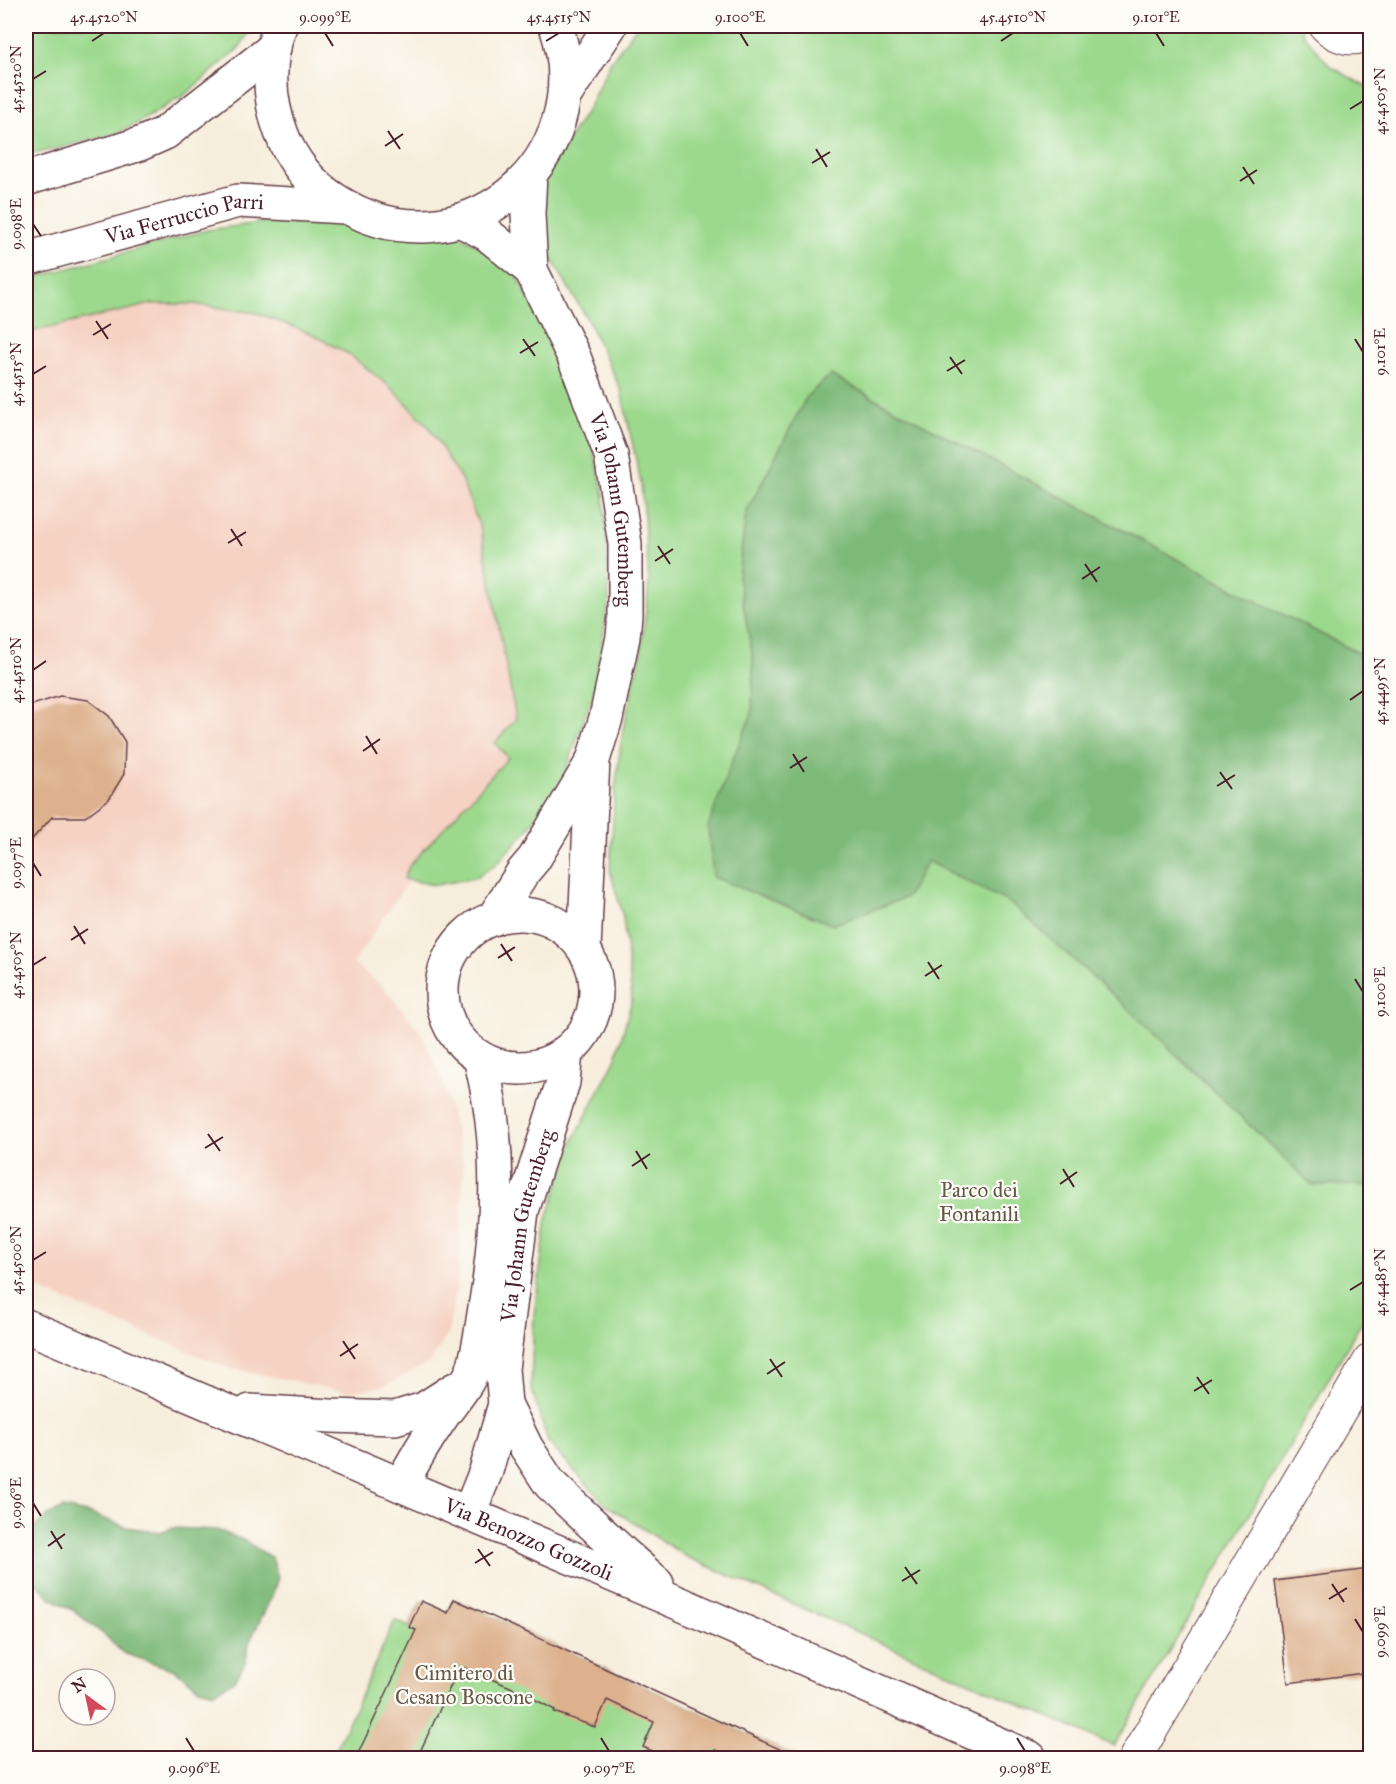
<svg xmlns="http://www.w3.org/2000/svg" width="1396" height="1784" viewBox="0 0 1396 1784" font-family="'IM FELL Great Primer',serif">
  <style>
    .built { fill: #f5d2c2 }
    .green { fill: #9cd98d; stroke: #737c5c; stroke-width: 1.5 }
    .forest { fill: #7db978; stroke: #646c52; stroke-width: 1.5 }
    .building { fill: #ddb18d }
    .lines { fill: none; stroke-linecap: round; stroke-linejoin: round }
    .street-casing { stroke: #643e46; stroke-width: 34 }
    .secondary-casing { stroke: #643e46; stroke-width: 36 }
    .street { stroke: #fff; stroke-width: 32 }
    .secondary { stroke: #fff; stroke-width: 33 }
    .ticks { fill: none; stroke: #4a1f2b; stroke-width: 2 }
    .labels { text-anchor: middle; stroke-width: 4.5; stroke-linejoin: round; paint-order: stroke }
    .street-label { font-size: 21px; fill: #4a1f2b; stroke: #fdfcf7 }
    .park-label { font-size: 21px; fill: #635748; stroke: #fdfcf7 }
    .neatline { fill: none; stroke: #4a1f2b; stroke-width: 2 }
    .ticks-label { font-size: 15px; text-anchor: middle; fill: #4a1f2b }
  </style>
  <rect width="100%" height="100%" fill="#fdfcf7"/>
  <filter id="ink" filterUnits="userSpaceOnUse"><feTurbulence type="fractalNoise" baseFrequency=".0167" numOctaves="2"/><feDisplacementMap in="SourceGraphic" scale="12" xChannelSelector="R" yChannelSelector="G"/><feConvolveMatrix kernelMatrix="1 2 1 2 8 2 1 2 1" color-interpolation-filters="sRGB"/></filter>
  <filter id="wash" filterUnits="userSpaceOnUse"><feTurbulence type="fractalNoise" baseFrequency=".008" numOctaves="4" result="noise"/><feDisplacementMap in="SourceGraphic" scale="24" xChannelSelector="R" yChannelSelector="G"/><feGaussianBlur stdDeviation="1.35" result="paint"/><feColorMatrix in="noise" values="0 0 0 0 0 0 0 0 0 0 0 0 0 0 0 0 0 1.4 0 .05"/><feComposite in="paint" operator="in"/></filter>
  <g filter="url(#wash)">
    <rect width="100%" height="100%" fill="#f7eddc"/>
    <path class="built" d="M 166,298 L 240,304 L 309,324 L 375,366 L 423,413 L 457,462 L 484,524 L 521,712 L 512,759 L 419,865 L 353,963 L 382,986 L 422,1034 L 444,1084 L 464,1167 L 458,1277 L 448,1334 L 430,1362 L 387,1385 L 348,1392 L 228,1368 L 26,1284 L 26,326 Z"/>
    <path class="green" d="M 26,26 L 253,26 L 239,48 L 186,94 L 148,117 L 119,133 L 26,156 Z
      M 637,26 L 1301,26 L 1303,34 L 1330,66 L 1370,89 L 1370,1308 L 1114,1746 L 687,1557 L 606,1505 L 548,1442 L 531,1387 L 534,1315 L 547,1219 L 571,1145 L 616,1058 L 632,1000 L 623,917 L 610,870 L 615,789 L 623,729 L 641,653 L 649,582 L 641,483 L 621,390 L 586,317 L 548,253 L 535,210 L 546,175 L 589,107 L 611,61 Z
      M 274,221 L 336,223 L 399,230 L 452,230 L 513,268 L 583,404 L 604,495 L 609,601 L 593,695 L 564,776 L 529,828 L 496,864 L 475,878 L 435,885 L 404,879 L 409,866 L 508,758 L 495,743 L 516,719 L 481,530 L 461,479 L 429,427 L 394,390 L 350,355 L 312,334 L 257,313 L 193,304 L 152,304 L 26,333 L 26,280 L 207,230 Z
      M 454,1599 L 799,1758 L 332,1758 L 395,1620 L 409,1627 L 421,1601 L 447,1613 Z"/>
    <path class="forest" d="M 831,375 L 1237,591 L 1370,659 L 1370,1185 L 1312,1185 L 1134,1014 L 1010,903 L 927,861 L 907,897 L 833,925 L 713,877 L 708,827 L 732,761 L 752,713 L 753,658 L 738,576 L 746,513 L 807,396 Z
      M 63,1508 L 91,1514 L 126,1527 L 160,1532 L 172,1528 L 217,1530 L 243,1540 L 272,1558 L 278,1577 L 272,1596 L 249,1643 L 246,1661 L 235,1680 L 214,1692 L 199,1688 L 175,1670 L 123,1653 L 107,1637 L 73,1610 L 51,1598 L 39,1586 L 26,1576 L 26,1535 L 47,1516 Z"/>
    <g id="blocks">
      <path class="building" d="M 60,696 L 88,700 L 109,716 L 125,742 L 124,774 L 109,799 L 85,817 L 52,817 L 26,846 L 26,707 Z
        M 1369,1569 L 1371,1583 L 1371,1672 L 1288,1683 L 1275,1581 Z
        M 454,1599 L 799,1758 L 733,1758 L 715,1750 L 710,1758 L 669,1758 L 643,1747 L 654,1722 L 607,1700 L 595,1727 L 554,1712 L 555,1710 L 515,1689 L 460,1666 L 417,1758 L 356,1758 L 416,1630 L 409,1627 L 421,1601 L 448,1613 Z"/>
    </g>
  </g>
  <g filter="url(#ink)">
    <use href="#blocks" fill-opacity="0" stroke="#643e46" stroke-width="1.5"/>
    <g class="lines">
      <defs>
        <path id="street" d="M 1325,26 C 1337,38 1356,44 1370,31
          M 1135,1758 L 1370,1360"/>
        <g id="secondary">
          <path d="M 280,26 C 267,60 268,98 281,132 C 291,160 311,185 337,201 C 459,279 602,162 556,26"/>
          <path d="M 565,95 L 610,26"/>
          <path id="s1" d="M 530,175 L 528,214 L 531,270 L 574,357 L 611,455 L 625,544 L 625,615 L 623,637 L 606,718 L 593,760 L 584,949"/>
          <path d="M 26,179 L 140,144 L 165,133 L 274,48"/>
          <path d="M 460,220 L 487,234 L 531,270"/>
          <path id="s2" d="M 26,259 L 238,201 L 345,207"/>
          <circle cx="519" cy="991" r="77"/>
          <path d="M 493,919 L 523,872 L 534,859 L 591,764"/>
          <path id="s3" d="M 26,1326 L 681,1604 L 1030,1758"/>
          <path d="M 505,1404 L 526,1447 L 550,1484 L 623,1553 L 657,1583"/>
          <path d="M 250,1411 L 331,1416 L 395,1418 L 424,1409 L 455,1389"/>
          <path d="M 401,1485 C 413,1462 426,1440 441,1418 C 451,1403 467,1386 473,1369 C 480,1347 482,1324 486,1302 C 499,1221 501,1137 480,1058"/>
          <path id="s4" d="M 469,1513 L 486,1471 L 505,1404 L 502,1369 L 522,1211 L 563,1082 L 566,1052"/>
        </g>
      </defs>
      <use href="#street" class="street-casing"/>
      <use href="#secondary" class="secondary-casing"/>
      <use href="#street" class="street"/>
      <use href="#secondary" class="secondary"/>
    </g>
  </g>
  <path class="ticks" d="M 325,33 L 333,46M 740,33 L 748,46M 1156,33 L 1164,46M 92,41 L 104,33M 546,41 L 559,33M 1001,41 L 1013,33M 33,79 L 46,71M 1350,109 L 1363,101M 388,131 L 400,149M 385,146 L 403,134M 816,149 L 827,167M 812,163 L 830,152M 1243,167 L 1254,184M 1240,181 L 1257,170M 33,224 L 41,236M 96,321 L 108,339M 93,335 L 111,324M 523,339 L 535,356M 1355,339 L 1363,352M 520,353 L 538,342M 950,357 L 962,374M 947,371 L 965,360M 33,374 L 46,366M 231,529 L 242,546M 228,543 L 246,532M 658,546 L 670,564M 655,561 L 673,549M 1085,564 L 1097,582M 1082,579 L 1100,567M 33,670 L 46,661M 1350,700 L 1363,691M 366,736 L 377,754M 363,751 L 380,739M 793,754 L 804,772M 790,768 L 807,757M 1220,772 L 1232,789M 1217,786 L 1235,775M 33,863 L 41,876M 74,926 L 85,944M 71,940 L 88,929M 501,944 L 512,961M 498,958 L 515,947M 928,962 L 939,979M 33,965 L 46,957M 925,976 L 942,965M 1355,979 L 1363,992M 208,1134 L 220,1151M 205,1148 L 223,1137M 636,1151 L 647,1169M 632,1166 L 650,1154M 1063,1169 L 1074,1187M 1060,1184 L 1077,1172M 33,1260 L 46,1252M 1350,1290 L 1363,1282M 343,1341 L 355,1359M 340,1356 L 358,1344M 770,1359 L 782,1377M 767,1374 L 785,1362M 1197,1377 L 1209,1394M 1194,1391 L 1212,1380M 33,1503 L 41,1516M 51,1531 L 62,1549M 48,1546 L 65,1534M 478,1549 L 490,1566M 475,1563 L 493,1552M 905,1567 L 917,1584M 902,1581 L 920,1570M 1332,1584 L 1344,1602M 1329,1599 L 1347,1588M 1355,1619 L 1363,1632M 186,1738 L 194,1751M 601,1738 L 609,1751M 1017,1738 L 1025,1751"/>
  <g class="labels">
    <g class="street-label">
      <text dy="7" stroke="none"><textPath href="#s2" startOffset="164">Via Ferruccio Parri</textPath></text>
      <text dy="7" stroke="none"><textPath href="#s1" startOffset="351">Via Johann Gutemberg</textPath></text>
      <text dy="7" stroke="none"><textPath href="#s4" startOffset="296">Via Johann Gutemberg</textPath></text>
      <text dy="7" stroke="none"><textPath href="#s3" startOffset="546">Via Benozzo Gozzoli</textPath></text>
    </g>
    <g class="park-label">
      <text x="979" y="1197">Parco dei<tspan x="979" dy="24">Fontanili</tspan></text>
      <text x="464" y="1680">Cimitero di<tspan x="464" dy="24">Cesano Boscone</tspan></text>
    </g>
  </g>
  <rect width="1396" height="1784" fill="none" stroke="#fdfcf7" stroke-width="66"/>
  <g transform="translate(87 1697) rotate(327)"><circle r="28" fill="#fdfcf7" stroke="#b5a4a5" stroke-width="1.5"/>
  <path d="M0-4.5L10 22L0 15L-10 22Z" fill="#d1495b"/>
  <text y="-9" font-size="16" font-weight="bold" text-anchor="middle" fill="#4a1f2b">N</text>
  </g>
  <rect x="33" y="33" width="1330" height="1718" class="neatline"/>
  <g class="ticks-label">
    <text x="104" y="22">45.4520°N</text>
    <text x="325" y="22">9.099°E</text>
    <text x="559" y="22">45.4515°N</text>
    <text x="740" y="22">9.100°E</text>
    <text x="1013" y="22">45.4510°N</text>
    <text x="1156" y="22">9.101°E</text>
    <text transform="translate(16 79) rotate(-90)" y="5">45.4520°N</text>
    <text transform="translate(1380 101) rotate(-90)" y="5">45.4505°N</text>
    <text transform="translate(16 224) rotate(-90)" y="5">9.098°E</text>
    <text transform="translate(1380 352) rotate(-90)" y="5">9.101°E</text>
    <text transform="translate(16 374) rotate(-90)" y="5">45.4515°N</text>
    <text transform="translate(16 670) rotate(-90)" y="5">45.4510°N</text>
    <text transform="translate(1380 691) rotate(-90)" y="5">45.4495°N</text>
    <text transform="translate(16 863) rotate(-90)" y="5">9.097°E</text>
    <text transform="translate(16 965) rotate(-90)" y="5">45.4505°N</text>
    <text transform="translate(1380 992) rotate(-90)" y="5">9.100°E</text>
    <text transform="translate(16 1260) rotate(-90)" y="5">45.4500°N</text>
    <text transform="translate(1380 1282) rotate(-90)" y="5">45.4485°N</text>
    <text transform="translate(16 1503) rotate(-90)" y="5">9.096°E</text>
    <text transform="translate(1380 1632) rotate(-90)" y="5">9.099°E</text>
    <text x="194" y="1773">9.096°E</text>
    <text x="609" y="1773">9.097°E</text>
    <text x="1025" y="1773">9.098°E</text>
  </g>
</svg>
